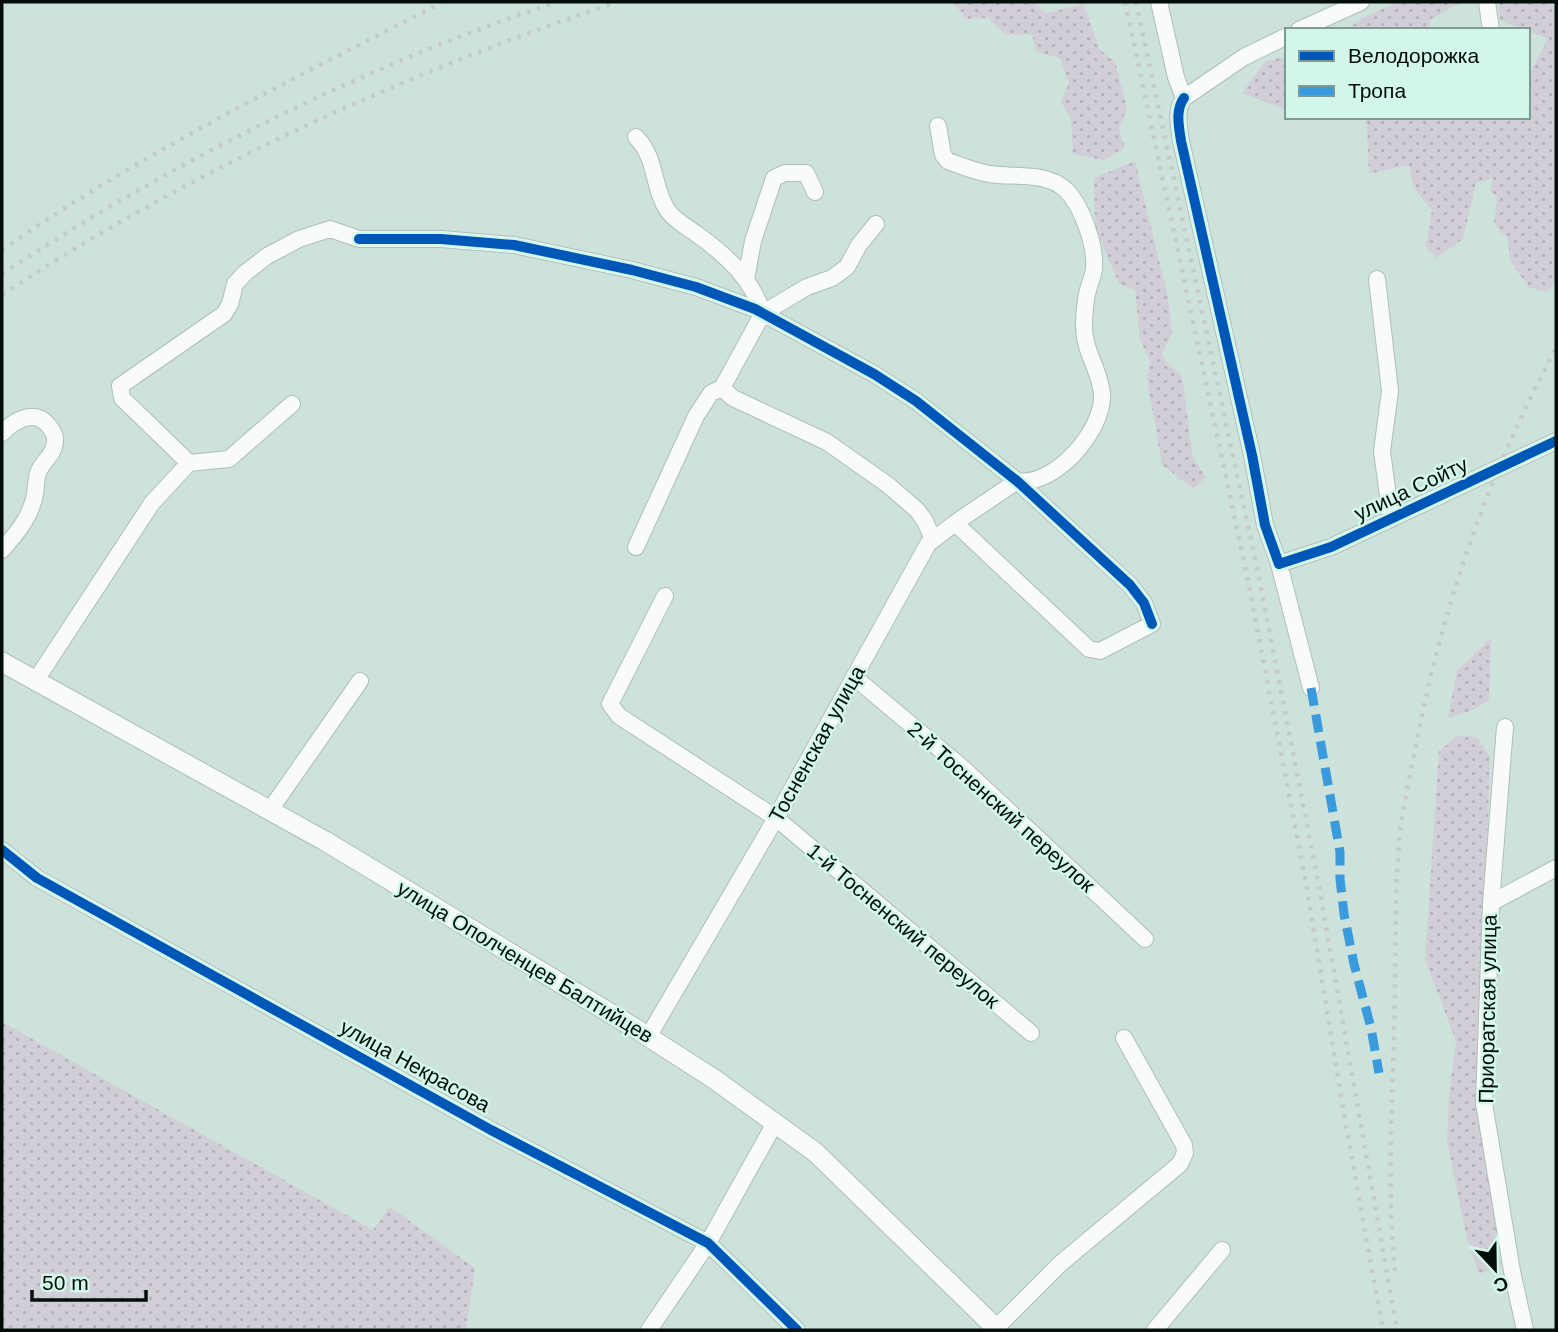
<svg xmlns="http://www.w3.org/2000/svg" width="1558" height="1332" viewBox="0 0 1558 1332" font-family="Arial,sans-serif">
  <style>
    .grass { fill: url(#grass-dots) }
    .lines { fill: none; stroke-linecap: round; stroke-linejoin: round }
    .minor-casing { stroke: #aebeb8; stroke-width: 18 }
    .major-casing { stroke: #aebeb8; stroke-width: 21 }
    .minor { stroke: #f8fbf9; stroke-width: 16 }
    .major { stroke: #f8fbf9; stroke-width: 19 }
    .rail { stroke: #c4cac8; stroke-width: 4.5; stroke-dasharray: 3.5 7; stroke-linecap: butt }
    .quiet { stroke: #399ade; stroke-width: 9; stroke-dasharray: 18 9; stroke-linecap: butt }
    .cycleway-casing { stroke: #d2f7ea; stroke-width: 15 }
    .cycleway { stroke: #0057b8; stroke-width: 10 }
    .labels { text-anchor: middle; stroke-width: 5; stroke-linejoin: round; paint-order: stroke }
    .street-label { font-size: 21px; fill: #030e0a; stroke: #d2f7ea }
  </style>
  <defs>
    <pattern id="grass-dots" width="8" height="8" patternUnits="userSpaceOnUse" patternTransform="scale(1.75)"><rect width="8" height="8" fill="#d2ced7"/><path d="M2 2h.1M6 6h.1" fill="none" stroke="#b3b0b7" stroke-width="1.8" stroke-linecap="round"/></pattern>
  </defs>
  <rect width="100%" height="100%" fill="#cde2da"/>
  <path class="grass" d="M 973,2 L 1033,2 L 1046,13 L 1084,4 L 1099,49 L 1115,62 L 1127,108 L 1119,129 L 1125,148 L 1103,160 L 1073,154 L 1071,119 L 1061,102 L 1069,83 L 1060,58 L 1036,52 L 1032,34 L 1006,35 L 988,18 L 966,19 L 954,3 Z
    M 1397,2 L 1462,2 L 1431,19 L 1429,30 L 1346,30 L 1363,18 Z
    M 1499,2 L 1556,2 L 1556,281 L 1547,292 L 1528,287 L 1510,260 L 1508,239 L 1494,224 L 1497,197 L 1490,191 L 1493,178 L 1476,183 L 1463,239 L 1436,258 L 1426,247 L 1432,210 L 1414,188 L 1409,165 L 1369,174 L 1367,125 L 1363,117 L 1528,117 L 1528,76 L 1548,39 L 1500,20 Z
    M 1287,56 L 1287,110 L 1242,93 L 1265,62 Z
    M 1135,161 L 1168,298 L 1172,333 L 1162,354 L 1165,361 L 1182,376 L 1193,458 L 1206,477 L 1194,489 L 1162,465 L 1147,379 L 1150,361 L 1140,340 L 1135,290 L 1119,284 L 1095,227 L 1094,178 Z
    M 1491,638 L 1489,700 L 1473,710 L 1448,718 L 1457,671 Z
    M 1457,736 L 1477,737 L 1490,757 L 1478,1103 L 1501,1266 L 1479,1274 L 1467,1239 L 1447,1141 L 1449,1096 L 1456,1041 L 1425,959 L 1439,751 Z
    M 2,1022 L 373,1230 L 390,1207 L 475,1268 L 466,1330 L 2,1330 Z"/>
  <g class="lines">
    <defs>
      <path id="minor" d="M 1159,2 L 1176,77 L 1184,98
        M 1487,2 L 1491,30
        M 1299,30 L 1361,2
        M 1287,36 L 1244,57 L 1184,98 C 1175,110 1179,127 1181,141 L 1252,455 L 1265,525 L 1279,564 L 1311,688
        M 636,137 C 658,160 652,188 668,211 C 675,221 689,228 698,235 C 727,256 751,278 763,313
        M 746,279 L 753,241 L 774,178 L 785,173 L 806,173 L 815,192
        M 1377,279 L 1390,391 L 1382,451 L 1391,519
        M 722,388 L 733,398 L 827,442 L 888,485 L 917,510 L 925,521 L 933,540
        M 2,433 C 14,421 34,408 48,425 C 51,428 55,435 55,439 C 56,454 42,461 38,473 C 36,480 36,487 35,494 C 31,517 17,533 2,550
        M 189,463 L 229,459 L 292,404
        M 636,547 L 696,416 L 711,393 L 722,388 L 763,313 L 807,287 L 832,278 L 847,267 L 859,245 L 876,224
        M 1279,564 L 1331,547 L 1556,441
        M 665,596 L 610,704 L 619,716 L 776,818 L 1031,1033
        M 854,677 L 965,770 L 1145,939
        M 36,680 L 152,503 L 189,463 L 122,398 L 120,386 L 224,314 L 230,304 L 235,284 L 245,273 L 267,256 L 299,239 L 330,229 L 359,239 L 441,239 L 514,245 L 632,270 L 696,287 L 755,309 L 874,374 L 916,401 L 1017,481 L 1130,585 L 1144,603 L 1152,624 L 1100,651 L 1089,649 L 955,523
        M 1505,727 L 1491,903 L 1484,1103 L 1512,1271 L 1525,1330
        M 270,810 L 360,681
        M 2,850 L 37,878 L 73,898 L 491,1130 L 708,1243 L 797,1330
        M 1491,903 L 1556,868
        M 648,1037 L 776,818 L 928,544 L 955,523 L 1017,481 C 1055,487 1104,430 1102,394 C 1100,370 1084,351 1084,327 C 1084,314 1085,302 1088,290 C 1090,283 1093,276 1094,269 C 1096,246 1082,206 1066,190 C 1046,171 1013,178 989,174 C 974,171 961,166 948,161 L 943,155 L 938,126
        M 996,1328 L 1061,1263 L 1180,1164 L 1185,1153 L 1184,1145 L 1124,1038
        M 649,1330 L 708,1243 L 775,1123
        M 1155,1330 L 1222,1250"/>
      <path id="major" d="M 2,662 L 325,841 L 633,1027 L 714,1079 L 815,1152 L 998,1330"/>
    </defs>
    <use href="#minor" class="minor-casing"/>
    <use href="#major" class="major-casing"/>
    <use href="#minor" class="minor"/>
    <use href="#major" class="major"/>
    <path class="rail" d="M 1125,2 L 1247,576 L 1306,883 L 1345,1120 L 1383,1330
      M 1136,2 L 1258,573 L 1318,881 L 1397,1330
      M 2,250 C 141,153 293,79 443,2
      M 2,274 C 172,162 363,66 557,2
      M 2,295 C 192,169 401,75 617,2
      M 1395,1271 C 1387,1192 1392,1113 1394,1034 C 1396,971 1394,907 1399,844 C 1401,813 1409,781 1415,750 C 1441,610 1488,474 1556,348"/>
    <path class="quiet" d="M 1311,688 L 1340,852 L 1340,879 L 1344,914 L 1354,964 L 1371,1028 L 1379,1073"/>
    <defs>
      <path id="cycleway" d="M 1184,98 C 1175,110 1179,127 1181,141 L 1252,455 L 1265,525 L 1279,564 L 1331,547 L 1556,441
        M 359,239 L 441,239 L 514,245 L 632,270 L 696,287 L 755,309 L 874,374 L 916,401 L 1017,481 L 1130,585 L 1144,603 L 1152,624
        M 2,850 L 37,878 L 73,898 L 491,1130 L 708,1243 L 797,1330"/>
    </defs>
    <use href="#cycleway" class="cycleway-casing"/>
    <use href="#cycleway" class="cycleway"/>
  </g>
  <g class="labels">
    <g class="street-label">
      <text transform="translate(1411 489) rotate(-25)" y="7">улица Сойту</text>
      <text transform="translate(817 744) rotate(-61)" y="7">Тосненская улица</text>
      <text transform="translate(1001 807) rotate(42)" y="7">2-й Тосненский переулок</text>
      <text transform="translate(903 926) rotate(40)" y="7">1-й Тосненский переулок</text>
      <text transform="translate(525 962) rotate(31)" y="7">улица Ополченцев Балтийцев</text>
      <text transform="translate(1488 1009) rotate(-89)" y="7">Приоратская улица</text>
      <text transform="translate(415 1066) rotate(29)" y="7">улица Некрасова</text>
    </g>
  </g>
  <rect width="1558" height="1332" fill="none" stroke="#030e0a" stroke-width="7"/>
  <rect x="1285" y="28" width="245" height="91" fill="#d2f7ea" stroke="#7f9a90" stroke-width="2"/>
  <rect x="1299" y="51" width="35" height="10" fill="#0057b8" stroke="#7f9a90" stroke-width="2"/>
  <text x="1348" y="63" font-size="21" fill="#030e0a">Велодорожка</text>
  <rect x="1299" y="86" width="35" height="10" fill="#399ade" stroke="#7f9a90" stroke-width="2"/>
  <text x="1348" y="98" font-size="21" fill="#030e0a">Тропа</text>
  <g transform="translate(1495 1269) rotate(158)" stroke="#d2f7ea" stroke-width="5" paint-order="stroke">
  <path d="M0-5L12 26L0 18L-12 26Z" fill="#030e0a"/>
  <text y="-10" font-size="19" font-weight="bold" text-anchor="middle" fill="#030e0a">С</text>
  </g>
  <path d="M32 1290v10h114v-10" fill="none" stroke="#030e0a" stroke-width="3.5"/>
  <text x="42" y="1290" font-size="21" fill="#030e0a" stroke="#d2f7ea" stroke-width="5" paint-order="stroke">50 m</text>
</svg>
